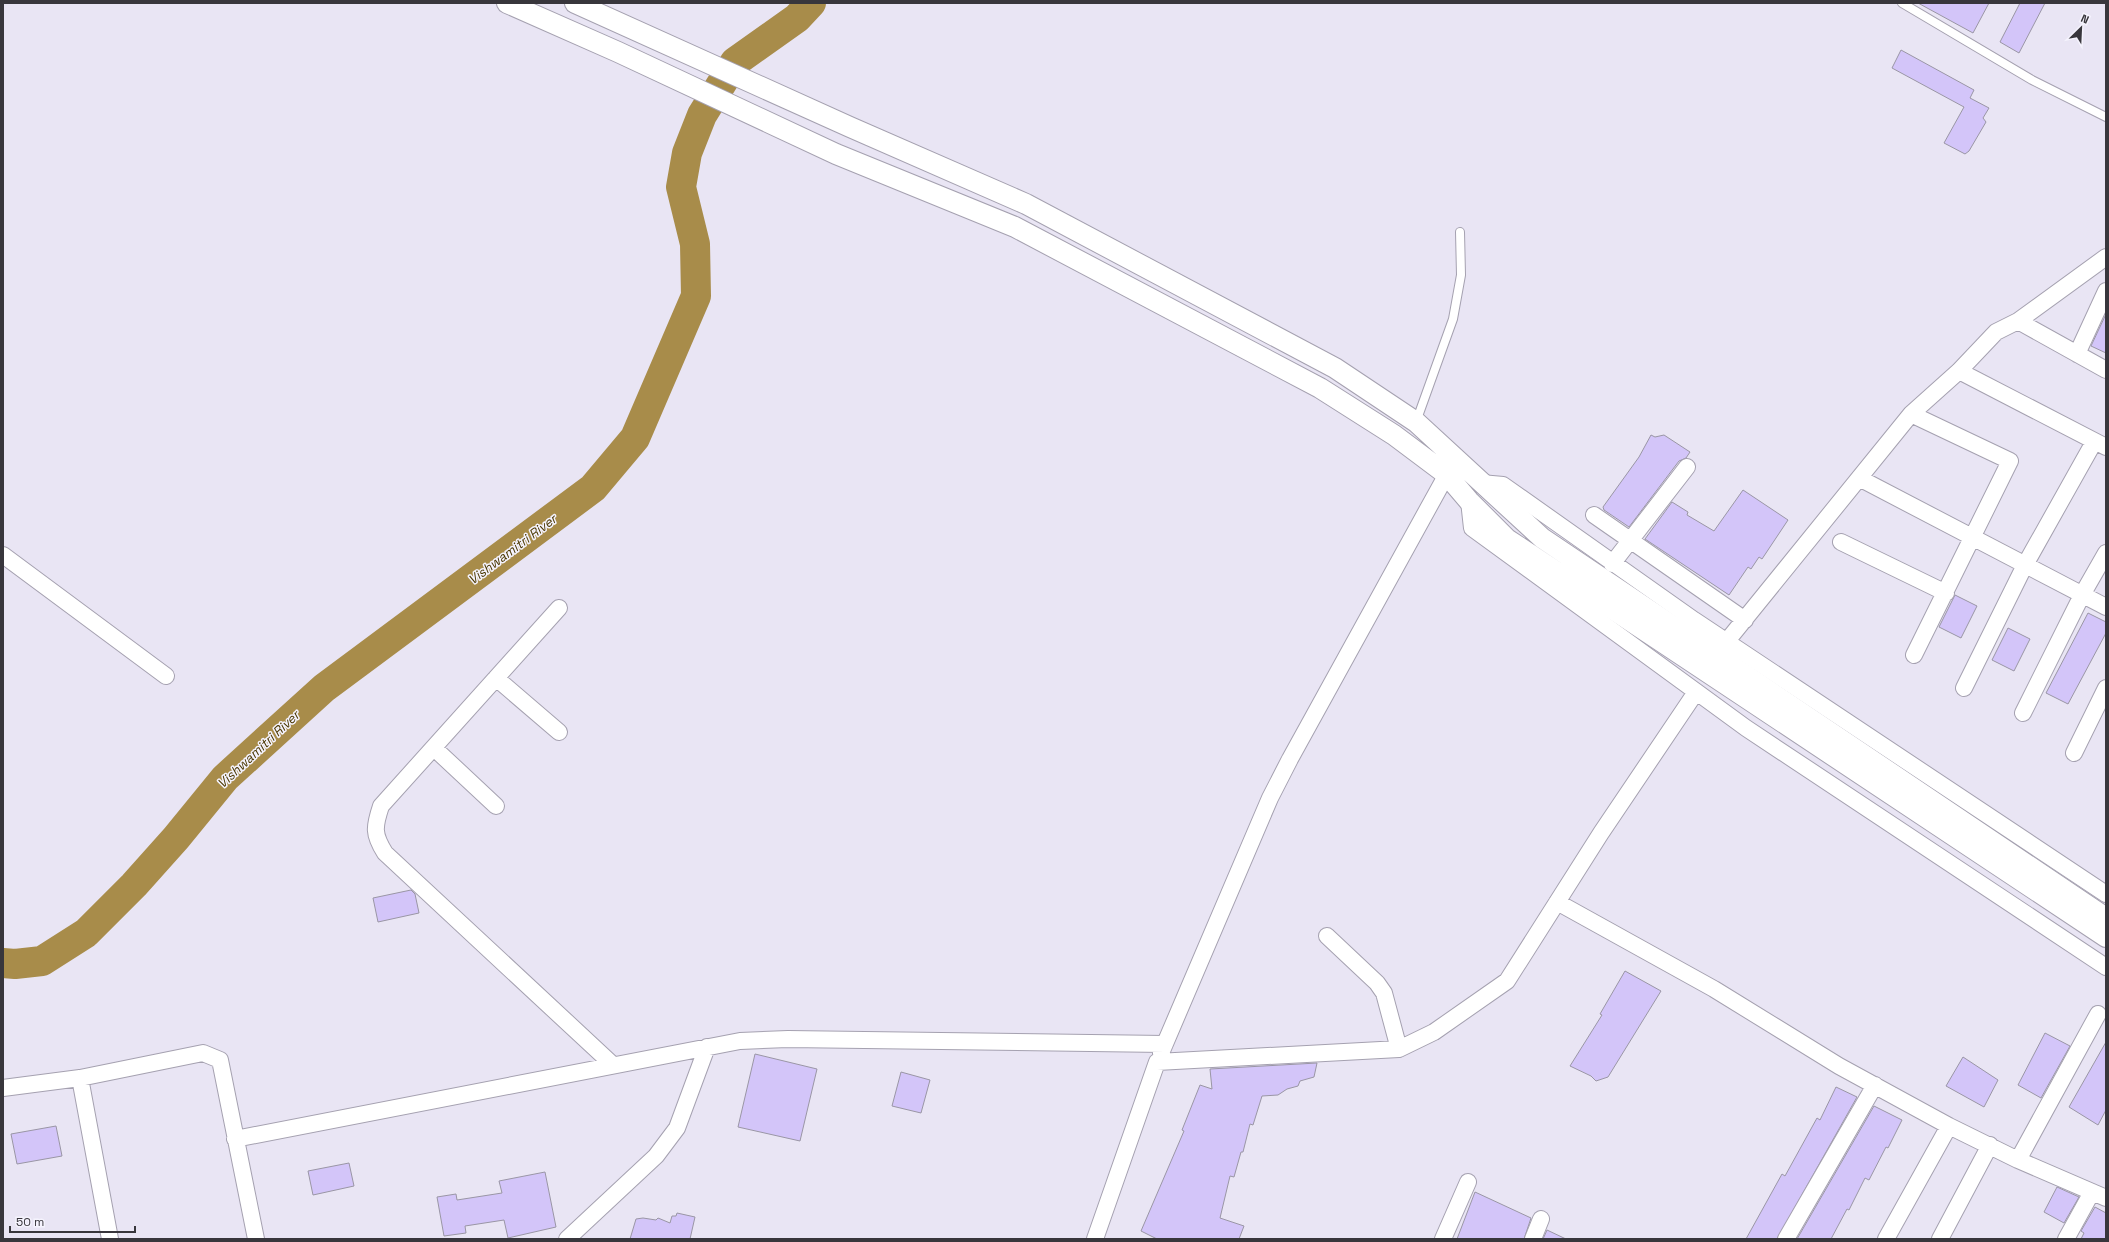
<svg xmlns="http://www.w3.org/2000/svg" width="2109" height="1242" viewBox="0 0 2109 1242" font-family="'Space Grotesk',sans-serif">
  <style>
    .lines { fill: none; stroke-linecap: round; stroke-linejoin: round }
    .river { stroke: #a88c4a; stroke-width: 30 }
    .building { fill: #d3c5f9; stroke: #9a96a5 }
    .service-casing { stroke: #a5a1b0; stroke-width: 10 }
    .minor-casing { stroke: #a5a1b0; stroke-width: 18 }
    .tertiary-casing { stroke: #a5a1b0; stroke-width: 22 }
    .service { stroke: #fff; stroke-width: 8 }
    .minor { stroke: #fff; stroke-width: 16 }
    .tertiary { stroke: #fff; stroke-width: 20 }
    .labels { text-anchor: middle; stroke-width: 3; stroke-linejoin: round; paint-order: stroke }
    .water-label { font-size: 13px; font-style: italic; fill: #4a3700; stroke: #f5f3fd }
  </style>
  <rect width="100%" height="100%" fill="#e9e5f4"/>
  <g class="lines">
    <path class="river" d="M 3,963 L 15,964 L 42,961 L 86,933 L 134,885 L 176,838 L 225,778 L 324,688 L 593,488 L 635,438 L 696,296 L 695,244 L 681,187 L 687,153 L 702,115 L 735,62 L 797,18 L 811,3"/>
  </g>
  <path class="building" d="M 1918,3 L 1989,3 L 1973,33 Z
    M 2020,3 L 2045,3 L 2019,53 L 2000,42 Z
    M 1901,50 L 1974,90 L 1970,98 L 1989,108 L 1983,118 L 1986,122 L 1969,151 L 1965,154 L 1944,143 L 1964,107 L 1892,68 Z
    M 2106,314 L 2106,353 L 2091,346 Z
    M 1651,435 L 1655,437 L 1664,435 L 1690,452 L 1686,458 L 1679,461 L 1629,527 L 1604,510 L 1603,507 L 1639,457 Z
    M 1743,490 L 1788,520 L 1762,559 L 1759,557 L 1751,569 L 1748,567 L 1729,595 L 1645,539 L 1672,502 L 1688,512 L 1687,515 L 1714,531 Z
    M 1955,595 L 1977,606 L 1961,638 L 1939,627 Z
    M 2088,613 L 2106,622 L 2106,633 L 2068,704 L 2046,693 Z
    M 2008,628 L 2030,639 L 2014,671 L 1992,660 Z
    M 411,890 L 415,894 L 419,913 L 378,922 L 373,898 Z
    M 1625,971 L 1661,991 L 1608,1077 L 1596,1081 L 1591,1076 L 1570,1066 L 1602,1015 L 1600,1014 Z
    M 2045,1033 L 2070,1046 L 2041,1098 L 2018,1085 Z
    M 2106,1042 L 2106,1110 L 2098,1125 L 2069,1107 Z
    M 755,1054 L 817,1069 L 800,1141 L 738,1127 Z
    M 1963,1057 L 1998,1080 L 1984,1107 L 1946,1086 Z
    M 1317,1063 L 1314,1077 L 1300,1081 L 1298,1086 L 1287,1089 L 1278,1095 L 1262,1096 L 1253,1125 L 1250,1124 L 1243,1152 L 1241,1152 L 1234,1177 L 1230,1176 L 1220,1218 L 1244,1226 L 1239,1239 L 1157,1239 L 1141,1231 L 1184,1131 L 1182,1130 L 1200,1085 L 1212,1089 L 1210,1069 Z
    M 901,1072 L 930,1080 L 921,1113 L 892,1106 Z
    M 1836,1087 L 1857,1097 L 1777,1239 L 1746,1239 L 1782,1174 L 1785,1176 L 1817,1118 L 1820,1120 Z
    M 1874,1106 L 1902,1120 L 1888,1148 L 1886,1147 L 1869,1180 L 1865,1178 L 1849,1210 L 1847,1209 L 1831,1239 L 1797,1239 Z
    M 56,1126 L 62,1156 L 17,1164 L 11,1134 Z
    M 349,1163 L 354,1186 L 313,1195 L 308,1171 Z
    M 545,1172 L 556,1227 L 508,1238 L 504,1220 L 465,1226 L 466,1233 L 444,1236 L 437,1197 L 456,1194 L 457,1200 L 502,1193 L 499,1181 Z
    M 2057,1187 L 2079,1197 L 2064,1223 L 2044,1212 Z
    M 1475,1192 L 1531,1218 L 1524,1239 L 1457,1239 Z
    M 2095,1207 L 2106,1213 L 2106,1239 L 2081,1239 L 2084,1233 L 2081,1231 Z
    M 677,1213 L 695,1217 L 690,1239 L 630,1239 L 636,1219 L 643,1218 L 656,1220 L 658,1218 L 670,1223 L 672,1216 L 676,1216 Z
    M 1547,1230 L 1566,1239 L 1543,1239 Z"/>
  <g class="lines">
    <defs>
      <path id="service" d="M 1902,3 L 2032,80 L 2106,117
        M 1416,422 L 1453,319 L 1461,275 L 1460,232"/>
      <path id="minor" d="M 2018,321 L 2106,370
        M 2077,354 L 2106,291
        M 1959,371 L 2106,447
        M 1911,414 L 2010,461 L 1914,655
        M 1859,478 L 2106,607
        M 1481,483 L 1503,485 L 1694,620 L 2106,894
        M 1469,501 L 1472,528 L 1746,728 L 2106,967
        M 1594,515 L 1745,620
        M 1841,542 L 1946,593
        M 3,555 L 166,676
        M 1612,564 L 1687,467
        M 559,608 L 381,806 C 374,827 373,834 385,853 L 613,1065
        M 1727,641 L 1911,414 L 1959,371 L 1996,332 L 2018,321 L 2106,257
        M 496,678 L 559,732
        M 1964,688 L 2025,565 L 2094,442
        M 2023,713 L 2082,595 L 2106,553
        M 434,748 L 496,806
        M 2074,753 L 2106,688
        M 1557,902 L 1714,989 L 1839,1066 L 1949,1126 L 2018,1160 L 2106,1198
        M 1327,936 L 1377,983 L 1384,993 L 1399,1049
        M 1161,1053 L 1270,798 L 1290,759 L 1452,465
        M 80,1078 L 110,1239
        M 3,1088 L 80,1078 L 203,1053 L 220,1060 L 256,1239
        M 235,1139 L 740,1041 L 788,1039 L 1165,1044
        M 2018,1160 L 2098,1014
        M 567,1239 L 656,1156 L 677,1128 L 707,1047
        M 1095,1239 L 1157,1062 L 1399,1049 L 1434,1032 L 1507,981 L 1601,833 L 1696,692
        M 1443,1239 L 1468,1182
        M 1533,1239 L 1541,1219
        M 1786,1239 L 1875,1085
        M 1886,1239 L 1949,1126
        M 1940,1239 L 1990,1145
        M 2066,1239 L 2092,1192"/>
      <path id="tertiary" d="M 507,3 L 618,52 L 836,154 L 1015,227 L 1320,388 L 1394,435 L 1446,474 L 1469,501 L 1507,539 L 2106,937
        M 575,3 L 850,127 L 1026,204 L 1335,368 L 1416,422 L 1542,538 L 2106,918"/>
    </defs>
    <use href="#service" class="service-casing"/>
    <use href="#minor" class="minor-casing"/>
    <use href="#tertiary" class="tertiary-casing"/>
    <use href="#service" class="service"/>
    <use href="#minor" class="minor"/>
    <use href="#tertiary" class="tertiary"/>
  </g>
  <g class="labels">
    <g class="water-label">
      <text transform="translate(512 549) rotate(-37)" y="5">Vishwamitri River</text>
      <text transform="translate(258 749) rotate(-43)" y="5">Vishwamitri River</text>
    </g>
  </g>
  <rect width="2109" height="1242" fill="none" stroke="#38363c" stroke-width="8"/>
  <g transform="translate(2081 28) rotate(24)" stroke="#f5f3fd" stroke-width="3" paint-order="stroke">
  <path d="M0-3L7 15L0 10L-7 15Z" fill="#38363c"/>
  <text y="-6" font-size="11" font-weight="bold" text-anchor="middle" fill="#38363c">N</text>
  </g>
  <path d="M10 1226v6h125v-6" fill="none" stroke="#38363c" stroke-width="2"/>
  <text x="16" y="1226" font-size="12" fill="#38363c" stroke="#f5f3fd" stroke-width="3" paint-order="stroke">50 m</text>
</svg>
